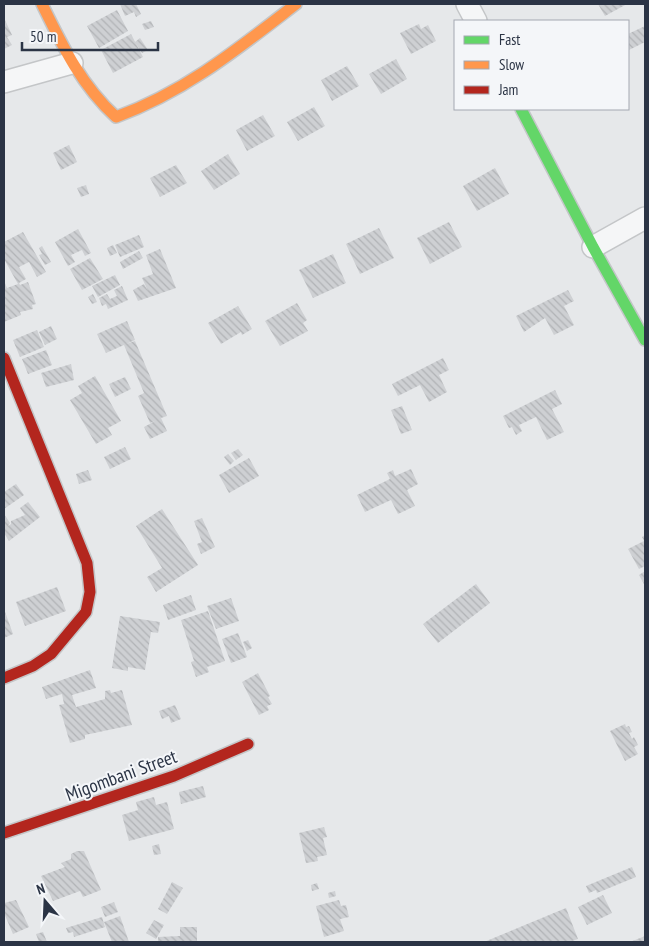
<svg xmlns="http://www.w3.org/2000/svg" width="649" height="946" viewBox="0 0 649 946" font-family="'PT Sans Narrow',sans-serif">
  <style>
    .building { fill: url(#building-back-hatch) }
    .lines { fill: none; stroke-linecap: round; stroke-linejoin: round }
    .street-casing { stroke: #c4c6c8; stroke-width: 24 }
    .fast-casing { stroke: #c4c6c8; stroke-width: 14 }
    .slow-casing { stroke: #c4c6c8; stroke-width: 14 }
    .jam-casing { stroke: #c4c6c8; stroke-width: 14 }
    .street { stroke: #f5f6f7; stroke-width: 21 }
    .fast { stroke: #63d668; stroke-width: 11 }
    .slow { stroke: #ff974d; stroke-width: 11 }
    .jam { stroke: #b3261e; stroke-width: 11 }
    .labels { text-anchor: middle; stroke-width: 4; stroke-linejoin: round; paint-order: stroke }
    .street-label { font-size: 19px; fill: #2b3445; stroke: #f4f6f9 }
  </style>
  <defs>
    <pattern id="building-back-hatch" width="6" height="6" patternUnits="userSpaceOnUse" patternTransform="scale(1.25)"><rect width="6" height="6" fill="#ced0d3"/><path d="M-1 5l2 2M0 0l6 6M5-1l2 2" fill="none" stroke="#b1b3b6"/></pattern>
  </defs>
  <rect width="100%" height="100%" fill="#e6e8ea"/>
  <path class="building" d="M 120,4 L 136,4 L 141,14 L 136,17 L 134,12 L 125,16 Z
    M 598,4 L 627,4 L 605,16 Z
    M 117,10 L 128,31 L 99,48 L 87,26 Z
    M 4,18 L 12,35 L 7,37 L 12,45 L 4,49 Z
    M 151,21 L 154,27 L 145,30 L 142,24 Z
    M 419,24 L 421,29 L 428,25 L 436,41 L 411,54 L 400,33 Z
    M 645,26 L 645,42 L 629,50 L 628,34 Z
    M 131,34 L 143,57 L 113,73 L 101,50 Z
    M 140,38 L 148,50 L 142,53 L 135,42 Z
    M 396,59 L 407,79 L 381,94 L 369,74 Z
    M 347,66 L 359,86 L 332,101 L 321,80 Z
    M 314,107 L 325,126 L 298,141 L 287,122 Z
    M 263,115 L 275,136 L 247,151 L 236,130 Z
    M 69,145 L 77,162 L 61,170 L 53,153 Z
    M 228,154 L 240,174 L 214,190 L 201,171 Z
    M 176,165 L 187,183 L 160,197 L 150,178 Z
    M 495,168 L 509,194 L 477,211 L 463,186 Z
    M 86,185 L 89,194 L 81,197 L 77,188 Z
    M 449,222 L 462,247 L 430,264 L 417,238 Z
    M 379,228 L 394,258 L 360,274 L 346,244 Z
    M 78,229 L 91,253 L 85,256 L 82,250 L 71,255 L 75,262 L 68,266 L 55,242 Z
    M 23,232 L 46,272 L 37,277 L 29,262 L 19,267 L 26,279 L 19,283 L 20,285 L 28,282 L 36,304 L 32,305 L 33,309 L 20,312 L 21,315 L 4,322 L 4,281 L 7,288 L 18,284 L 4,259 L 4,242 Z
    M 139,235 L 144,247 L 120,257 L 115,245 Z
    M 113,245 L 117,253 L 110,256 L 107,248 Z
    M 42,246 L 51,262 L 45,265 L 39,255 L 42,254 L 39,248 Z
    M 160,249 L 176,288 L 138,301 L 133,290 L 144,284 L 148,291 L 142,278 L 153,274 L 146,255 Z
    M 139,251 L 143,258 L 123,269 L 120,262 Z
    M 333,254 L 346,283 L 313,298 L 299,270 Z
    M 90,258 L 103,279 L 82,290 L 70,269 Z
    M 115,275 L 120,285 L 98,297 L 92,286 Z
    M 122,286 L 128,300 L 108,309 L 106,304 L 102,306 L 99,298 L 107,294 L 110,299 L 117,296 L 114,290 Z
    M 568,290 L 574,301 L 564,306 L 574,325 L 554,335 L 545,318 L 524,332 L 516,316 Z
    M 93,294 L 97,302 L 92,304 L 88,297 Z
    M 297,303 L 307,320 L 303,323 L 308,331 L 280,346 L 265,321 Z
    M 238,306 L 252,329 L 242,335 L 241,332 L 221,344 L 208,323 Z
    M 127,321 L 135,340 L 126,344 L 135,341 L 167,416 L 161,418 L 167,431 L 150,439 L 144,427 L 155,421 L 150,423 L 138,396 L 144,393 L 124,345 L 106,353 L 97,334 Z
    M 51,326 L 57,339 L 45,345 L 39,332 Z
    M 37,330 L 44,347 L 20,357 L 13,340 Z
    M 46,350 L 52,365 L 28,374 L 22,359 Z
    M 443,358 L 449,370 L 439,375 L 447,392 L 429,402 L 420,385 L 398,396 L 392,384 Z
    M 71,364 L 74,380 L 46,387 L 41,373 Z
    M 95,376 L 121,421 L 108,428 L 112,435 L 96,444 L 70,400 L 82,393 L 78,386 Z
    M 125,377 L 131,389 L 115,397 L 109,384 Z
    M 555,390 L 562,404 L 552,409 L 564,432 L 547,440 L 536,417 L 519,425 L 522,431 L 516,435 L 512,427 L 509,428 L 503,416 Z
    M 402,406 L 412,430 L 401,434 L 391,410 Z
    M 125,447 L 131,459 L 110,469 L 104,457 Z
    M 238,449 L 243,455 L 236,460 L 231,453 Z
    M 228,454 L 234,461 L 230,465 L 224,457 Z
    M 249,458 L 259,476 L 229,493 L 219,475 Z
    M 411,469 L 418,484 L 407,490 L 415,506 L 398,514 L 391,500 L 365,512 L 357,495 L 390,479 L 387,473 L 393,470 L 395,476 Z
    M 88,470 L 92,480 L 79,484 L 76,474 Z
    M 16,484 L 24,495 L 4,509 L 4,492 Z
    M 28,502 L 40,517 L 9,541 L 4,533 L 4,514 L 10,523 L 8,526 L 11,524 L 11,521 L 25,515 L 20,508 Z
    M 162,509 L 198,565 L 156,592 L 147,577 L 162,568 L 136,526 Z
    M 202,518 L 215,547 L 201,554 L 197,544 L 202,542 L 194,521 Z
    M 645,535 L 645,566 L 639,569 L 628,549 L 644,541 L 642,537 Z
    M 645,571 L 645,586 L 639,575 Z
    M 476,584 L 490,603 L 438,643 L 423,624 Z
    M 57,587 L 66,611 L 25,626 L 16,602 Z
    M 191,595 L 196,610 L 168,620 L 163,605 Z
    M 231,598 L 239,621 L 216,629 L 207,606 Z
    M 4,609 L 13,634 L 4,638 Z
    M 208,611 L 225,661 L 207,667 L 209,672 L 196,677 L 191,662 L 194,661 L 181,620 Z
    M 120,616 L 160,622 L 158,633 L 151,632 L 145,670 L 128,667 L 128,671 L 112,668 Z
    M 238,633 L 247,657 L 231,663 L 222,639 Z
    M 248,640 L 252,648 L 247,651 L 243,642 Z
    M 90,670 L 96,688 L 72,695 L 76,707 L 105,699 L 105,691 L 110,690 L 111,693 L 122,690 L 132,725 L 85,735 L 85,739 L 70,743 L 59,705 L 64,704 L 62,694 L 46,699 L 42,687 Z
    M 258,673 L 270,696 L 268,697 L 272,704 L 267,706 L 269,710 L 259,715 L 242,682 Z
    M 175,705 L 181,719 L 171,723 L 169,716 L 162,719 L 159,711 Z
    M 625,724 L 626,727 L 629,726 L 632,732 L 629,733 L 632,739 L 634,737 L 638,745 L 634,747 L 638,754 L 625,761 L 610,731 Z
    M 203,786 L 206,797 L 181,804 L 179,792 Z
    M 154,797 L 156,805 L 167,802 L 174,829 L 129,841 L 122,815 L 138,810 L 136,802 Z
    M 324,827 L 327,837 L 323,838 L 327,855 L 317,857 L 318,861 L 306,863 L 299,833 Z
    M 159,844 L 161,854 L 154,855 L 152,846 Z
    M 77,851 L 84,851 L 101,890 L 83,897 L 80,891 L 53,901 L 41,876 L 65,867 L 61,863 L 71,859 L 71,854 Z
    M 632,867 L 636,877 L 597,893 L 596,890 L 589,893 L 586,886 Z
    M 172,882 L 183,888 L 167,914 L 158,909 Z
    M 317,883 L 319,889 L 312,891 L 311,885 Z
    M 335,891 L 336,896 L 329,898 L 328,893 Z
    M 603,895 L 612,913 L 587,925 L 578,907 Z
    M 16,900 L 29,927 L 13,934 L 4,913 L 4,903 Z
    M 339,900 L 341,906 L 346,905 L 349,917 L 340,919 L 344,931 L 324,937 L 316,906 Z
    M 114,902 L 118,912 L 105,917 L 101,907 Z
    M 566,908 L 578,939 L 569,942 L 484,942 Z
    M 120,916 L 129,942 L 112,942 L 104,922 Z
    M 102,917 L 105,927 L 74,937 L 73,932 L 68,933 L 66,928 Z
    M 154,920 L 164,925 L 156,939 L 146,933 Z
    M 180,927 L 197,927 L 197,942 L 158,942 L 158,937 L 180,936 Z
    M 43,932 L 47,942 L 39,942 L 36,934 Z
    M 645,936 L 645,942 L 630,942 Z"/>
  <g class="lines">
    <defs>
      <path id="street" d="M 467,4 L 476,21
        M 4,82 L 72,63
        M 593,247 L 645,218"/>
      <path id="fast" d="M 521,109 L 593,247 L 645,340"/>
      <path id="slow" d="M 42,4 C 62,45 81,85 116,117 C 185,92 239,48 296,4"/>
      <path id="jam" d="M 4,358 L 87,563 L 90,592 L 86,612 L 51,654 L 33,666 L 4,678
        M 4,833 L 174,776 L 248,744"/>
    </defs>
    <use href="#street" class="street-casing"/>
    <use href="#fast" class="fast-casing"/>
    <use href="#slow" class="slow-casing"/>
    <use href="#jam" class="jam-casing"/>
    <use href="#street" class="street"/>
    <use href="#fast" class="fast"/>
    <use href="#slow" class="slow"/>
    <use href="#jam" class="jam"/>
  </g>
  <g class="labels">
    <g class="street-label">
      <text transform="translate(121 775) rotate(-20)" y="7">Migombani Street</text>
    </g>
  </g>
  <rect width="649" height="946" fill="none" stroke="#2b3445" stroke-width="10"/>
  <rect x="454" y="20" width="175" height="90" fill="#f4f6f9" stroke="#a4a8b1"/>
  <rect x="464" y="36" width="25" height="8" fill="#63d668" stroke="#a4a8b1"/>
  <text x="499" y="45" font-size="15" fill="#2b3445">Fast</text>
  <rect x="464" y="61" width="25" height="8" fill="#ff974d" stroke="#a4a8b1"/>
  <text x="499" y="70" font-size="15" fill="#2b3445">Slow</text>
  <rect x="464" y="86" width="25" height="8" fill="#b3261e" stroke="#a4a8b1"/>
  <text x="499" y="95" font-size="15" fill="#2b3445">Jam</text>
  <g transform="translate(45 901) rotate(341)" stroke="#f4f6f9" stroke-width="4" paint-order="stroke">
  <path d="M0-4L9 19L0 12L-9 19Z" fill="#2b3445"/>
  <text y="-8" font-size="14" font-weight="bold" text-anchor="middle" fill="#2b3445">N</text>
  </g>
  <path d="M22 42v8h136v-8" fill="none" stroke="#2b3445" stroke-width="2.5"/>
  <text x="30" y="42" font-size="15" fill="#2b3445" stroke="#f4f6f9" stroke-width="4" paint-order="stroke">50 m</text>
</svg>
